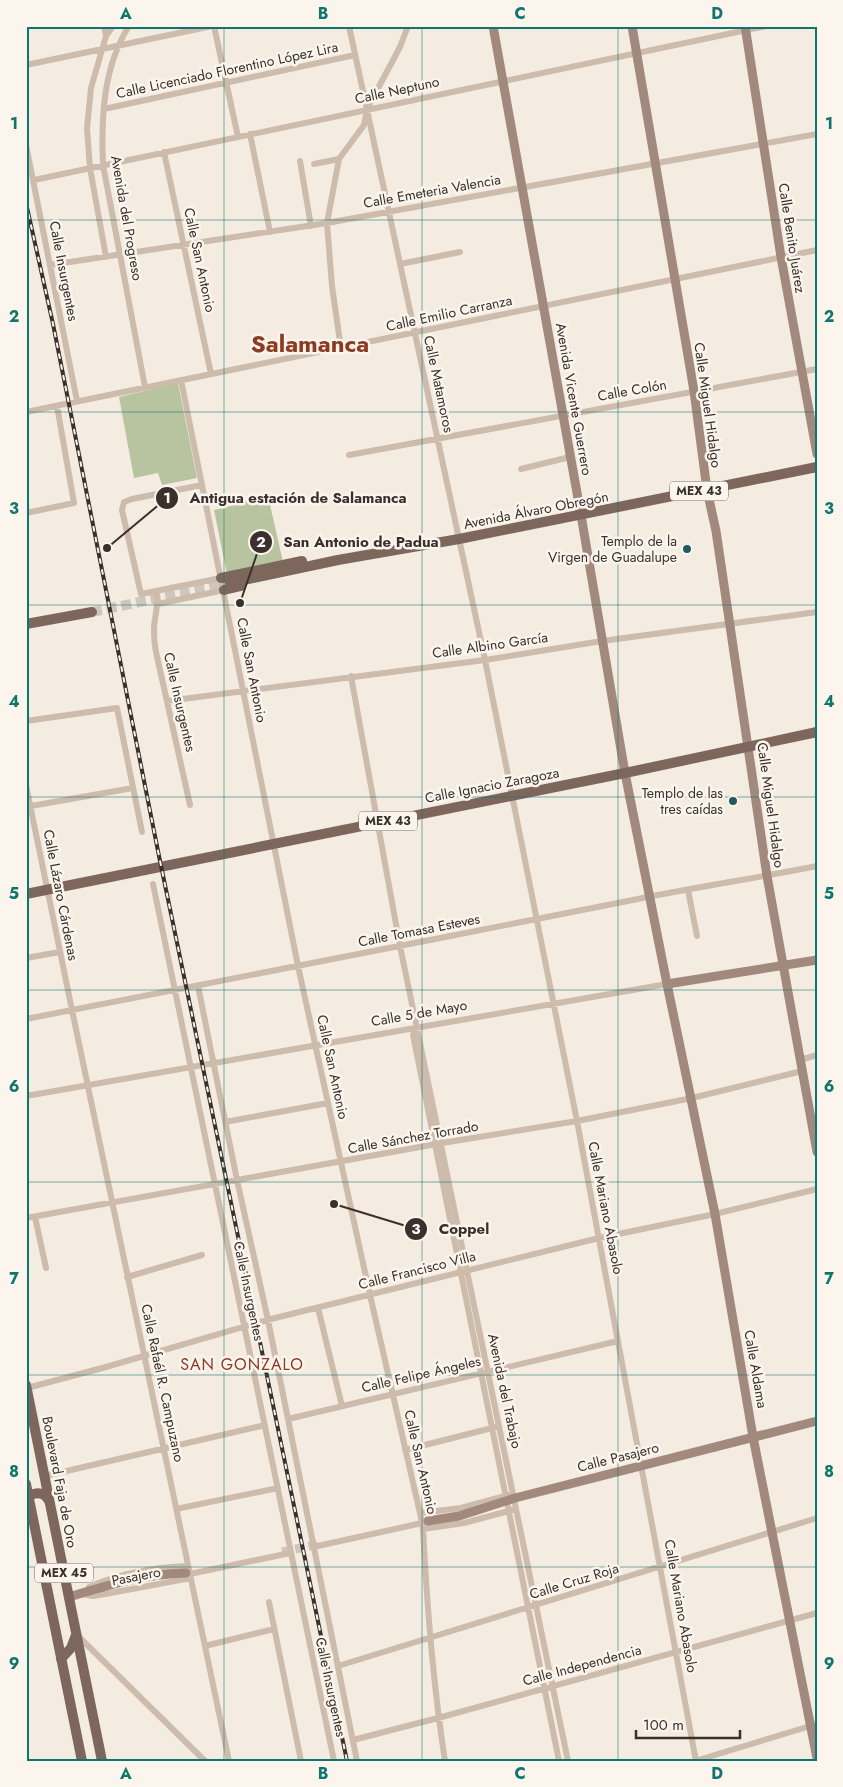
<svg xmlns="http://www.w3.org/2000/svg" width="843" height="1787" viewBox="0 0 843 1787" font-family="Jost,sans-serif">
  <style>
    .green { fill: #b8c4a0 }
    .lines { fill: none; stroke-linecap: round; stroke-linejoin: round }
    .secondary-tunnel { stroke: #cfc6bd; stroke-width: 9; stroke-dasharray: 9 4.5; stroke-linecap: butt }
    .primary-tunnel { stroke: #cfc6bd; stroke-width: 10; stroke-dasharray: 10 5; stroke-linecap: butt }
    .street { stroke: #cdbbac; stroke-width: 6 }
    .secondary { stroke: #a18a7d; stroke-width: 9 }
    .primary { stroke: #7d675c; stroke-width: 10 }
    .rail-casing { stroke: #3b302b; stroke-width: 4 }
    .rail { stroke: #fbf5ee; stroke-width: 2; stroke-dasharray: 5.5; stroke-linecap: butt }
    .grid { fill: none; stroke: #0f766e; stroke-width: 1; stroke-opacity: 0.55 }
    .poi-dot { fill: #1f5a5e; stroke: #fbf5ee; stroke-width: 2 }
    .labels { text-anchor: middle; stroke-width: 5; stroke-linejoin: round; paint-order: stroke }
    .shield { fill: #fbf5ee; stroke: #756b66; stroke-width: 1 }
    .shield-label { font-size: 12px; font-weight: bold; fill: #3b302b }
    .street-label { font-size: 14px; fill: #3b302b; stroke: #fbf5ee }
    .poi-label { font-size: 14px; fill: #3b302b; stroke: #fbf5ee; text-anchor: end }
    .quarter-label { font-size: 16px; letter-spacing: 1px; fill: #8c3b22; stroke: #fbf5ee }
    .town-label { font-size: 24px; font-weight: bold; fill: #8c3b22; stroke: #fbf5ee }
    .leader { fill: none; stroke: #3b302b; stroke-width: 2 }
    .callout-dot { fill: #3b302b; stroke: #fbf5ee; stroke-width: 2 }
    .mark-label { font-size: 15px; text-anchor: middle; font-weight: bold; fill: #fff }
    .callout-label { font-size: 15px; text-anchor: middle; font-weight: bold; fill: #3b302b; stroke: #fbf5ee; stroke-width: 5; stroke-linejoin: round; paint-order: stroke }
    .neatline { fill: none; stroke: #0f766e; stroke-width: 2 }
    .grid-label { font-size: 16px; text-anchor: middle; font-weight: bold; fill: #0f766e }
  </style>
  <rect width="100%" height="100%" fill="#f4ebe1"/>
  <path class="green" d="M 178,383 L 197,478 L 162,485 L 158,473 L 134,478 L 119,397 Z
    M 268,496 L 283,562 L 227,574 L 214,510 Z"/>
  <g class="lines">
    <path class="secondary-tunnel" d="M 282,1552 L 320,1544"/>
    <path class="primary-tunnel" d="M 92,612 L 230,583"/>
    <path class="street" d="M 104,26 L 106,36 L 91,88 L 87,128 L 90,168 L 106,257
      M 129,26 C 103,67 101,118 103,165 L 145,387
      M 214,26 L 238,137
      M 349,26 L 485,660 L 577,1121 L 696,1761
      M 106,36 L 113,26
      M 26,65 L 212,26
      M 104,109 L 355,55
      M 250,134 L 270,232
      M 26,145 L 77,401
      M 164,152 L 211,374
      M 339,159 L 327,223 L 332,286 L 341,349
      M 300,161 L 311,226
      M 314,164 L 339,159 L 364,125 L 367,109 L 400,47 L 408,26
      M 34,180 L 766,26
      M 26,261 L 26,263
      M 400,264 L 460,252
      M 50,265 L 327,223 L 817,134
      M 181,380 L 298,966 L 370,1295 L 420,1513 L 423,1529 C 427,1607 433,1684 445,1761
      M 26,412 L 817,250
      M 349,455 L 817,369
      M 521,469 L 570,457
      M 202,485 L 132,499 L 124,502 L 122,510 L 141,594 L 221,578
      M 26,513 L 74,503 L 57,406
      M 156,591 C 158,604 157,606 155,619 C 153,630 154,641 156,652 L 190,805
      M 158,604 L 224,590
      M 351,676 L 400,946 L 568,1761
      M 167,701 L 485,660 L 602,641 L 817,612
      M 26,721 L 117,708 L 142,832
      M 26,785 L 72,1010 L 229,1761
      M 31,806 L 133,788
      M 153,884 L 334,1761
      M 688,890 L 697,936
      M 26,958 L 60,952
      M 198,986 L 237,1180 L 268,1320 L 357,1761
      M 26,1019 C 230,980 434,939 638,899 C 697,887 757,878 817,866
      M 416,1027 L 413,1035 L 559,1761
      M 800,1060 L 817,1055
      M 26,1096 L 667,984
      M 225,1122 L 328,1103
      M 35,1217 L 46,1268
      M 26,1218 L 442,1143 L 577,1121 L 692,1098 L 802,1071
      M 127,1277 L 202,1255
      M 318,1308 L 342,1406
      M 27,1388 L 106,1367 L 267,1320 L 599,1238 L 715,1214 L 817,1189
      M 288,1419 L 618,1341
      M 405,1450 L 496,1427
      M 45,1476 L 265,1425
      M 176,1509 L 278,1488
      M 420,1513 L 461,1508 L 509,1495
      M 423,1529 L 464,1523 L 512,1510
      M 313,1547 L 422,1523
      M 190,1574 L 290,1553
      M 89,1587 C 121,1573 153,1567 188,1566
      M 81,1594 L 93,1596 L 105,1594 L 191,1578
      M 269,1602 L 301,1761
      M 77,1635 L 205,1761
      M 205,1646 L 274,1629
      M 338,1666 L 817,1518
      M 353,1740 L 438,1718 L 817,1613
      M 695,1761 L 817,1724"/>
    <path class="secondary" d="M 493,26 L 581,515 L 625,773 L 667,984 L 715,1214 L 753,1437 L 817,1758
      M 632,26 L 694,391 L 707,490 L 716,531 L 767,876 L 817,1152
      M 745,26 L 781,257 L 817,454
      M 667,984 L 817,960
      M 428,1521 L 459,1516 L 515,1498 L 817,1421
      M 69,1597 C 108,1585 146,1574 186,1573"/>
    <path class="primary" d="M 221,578 L 302,561
      M 230,583 L 338,560 L 459,539 L 817,467
      M 224,590 L 241,586
      M 26,624 L 92,612
      M 26,894 L 625,773 L 817,732
      M 26,1385 L 102,1761
      M 26,1484 L 82,1761
      M 29,1496 C 37,1491 45,1493 49,1501
      M 61,1659 L 71,1648 L 76,1635"/>
    <defs>
      <path id="rail" d="M 26,203 L 53,324 L 159,856 L 347,1761"/>
    </defs>
    <use href="#rail" class="rail-casing"/>
    <use href="#rail" class="rail"/>
  </g>
  <path class="grid" d="M 224,26 L 224,1761M 422,26 L 422,1761M 618,26 L 618,1761M 26,220 L 817,220M 26,412 L 817,412M 26,605 L 817,605M 26,797 L 817,797M 26,990 L 817,990M 26,1182 L 817,1182M 26,1375 L 817,1375M 26,1567 L 817,1567"/>
  <g class="poi-dot">
    <circle cx="687" cy="549" r="5"/>
    <circle cx="733" cy="801" r="5"/>
  </g>
  <g class="labels">
    <g class="shield">
      <rect x="670" y="481.5" width="58" height="19" rx="4"/>
      <rect x="359" y="811.5" width="58" height="19" rx="4"/>
      <rect x="35" y="1563.5" width="58" height="19" rx="4"/>
    </g>
    <g class="shield-label">
      <text x="699" y="495">MEX 43</text>
      <text x="388" y="825">MEX 43</text>
      <text x="64" y="1577">MEX 45</text>
    </g>
    <g class="street-label">
      <text transform="translate(227 70) rotate(-12)" y="5">Calle Licenciado Florentino López Lira</text>
      <text transform="translate(397 90) rotate(-12)" y="5">Calle Neptuno</text>
      <text transform="translate(432 191) rotate(-10)" y="5">Calle Emeteria Valencia</text>
      <text transform="translate(127 218) rotate(80)" y="5">Avenida del Progreso</text>
      <text transform="translate(792 238) rotate(81)" y="5">Calle Benito Juárez</text>
      <text transform="translate(200 260) rotate(78)" y="5">Calle San Antonio</text>
      <text transform="translate(64 271) rotate(79)" y="5">Calle Insurgentes</text>
      <text transform="translate(449 313) rotate(-12)" y="5">Calle Emilio Carranza</text>
      <text transform="translate(439 384) rotate(78)" y="5">Calle Matamoros</text>
      <text transform="translate(632 390) rotate(-10)" y="5">Calle Colón</text>
      <text transform="translate(574 399) rotate(80)" y="5">Avenida Vicente Guerrero</text>
      <text transform="translate(708 405) rotate(82)" y="5">Calle Miguel Hidalgo</text>
      <text transform="translate(536 510) rotate(-11)" y="5">Avenida Álvaro Obregón</text>
      <text transform="translate(490 645) rotate(-8)" y="5">Calle Albino García</text>
      <text transform="translate(252 670) rotate(79)" y="5">Calle San Antonio</text>
      <text transform="translate(180 702) rotate(77)" y="5">Calle Insurgentes</text>
      <text transform="translate(492 785) rotate(-11)" y="5">Calle Ignacio Zaragoza</text>
      <text transform="translate(771 805) rotate(82)" y="5">Calle Miguel Hidalgo</text>
      <text transform="translate(61 895) rotate(79)" y="5">Calle Lázaro Cárdenas</text>
      <text transform="translate(419 930) rotate(-11)" y="5">Calle Tomasa Esteves</text>
      <text transform="translate(419 1013) rotate(-10)" y="5">Calle 5 de Mayo</text>
      <text transform="translate(333 1067) rotate(78)" y="5">Calle San Antonio</text>
      <text transform="translate(413 1137) rotate(-10)" y="5">Calle Sánchez Torrado</text>
      <text transform="translate(606 1208) rotate(79)" y="5">Calle Mariano Abasolo</text>
      <text transform="translate(417 1270) rotate(-14)" y="5">Calle Francisco Villa</text>
      <text transform="translate(249 1291) rotate(78)" y="5">Calle Insurgentes</text>
      <text transform="translate(756 1369) rotate(80)" y="5">Calle Aldama</text>
      <text transform="translate(421 1374) rotate(-13)" y="5">Calle Felipe Ángeles</text>
      <text transform="translate(163 1383) rotate(78)" y="5">Calle Rafaél R. Campuzano</text>
      <text transform="translate(505 1391) rotate(78)" y="5">Avenida del Trabajo</text>
      <text transform="translate(618 1457) rotate(-14)" y="5">Calle Pasajero</text>
      <text transform="translate(421 1462) rotate(77)" y="5">Calle San Antonio</text>
      <text transform="translate(60 1482) rotate(79)" y="5">Boulevard Faja de Oro</text>
      <text transform="translate(136 1576) rotate(-11)" y="5">Pasajero</text>
      <text transform="translate(574 1581) rotate(-17)" y="5">Calle Cruz Roja</text>
      <text transform="translate(681 1606) rotate(80)" y="5">Calle Mariano Abasolo</text>
      <text transform="translate(582 1665) rotate(-15)" y="5">Calle Independencia</text>
      <text transform="translate(331 1687) rotate(78)" y="5">Calle Insurgentes</text>
    </g>
    <g class="poi-label">
      <text x="677" y="546">Templo de la<tspan x="677" dy="16">Virgen de Guadalupe</tspan></text>
      <text x="723" y="798">Templo de las<tspan x="723" dy="16">tres caídas</tspan></text>
    </g>
    <g class="quarter-label">
      <text x="242" y="1370">SAN GONZALO</text>
    </g>
    <g class="town-label">
      <text x="310" y="352">Salamanca</text>
    </g>
  </g>
  <path class="leader" d="M107 548L167 498M240 603L261 542M334 1204L416 1229"/>
  <g class="callout-dot">
    <circle cx="107" cy="548" r="5"/>
    <circle cx="240" cy="603" r="5"/>
    <circle cx="334" cy="1204" r="5"/>
    <circle cx="167" cy="498" r="12"/>
    <circle cx="261" cy="542" r="12"/>
    <circle cx="416" cy="1229" r="12"/>
  </g>
  <g class="mark-label">
    <text x="167" y="503">1</text>
    <text x="261" y="547">2</text>
    <text x="416" y="1234">3</text>
  </g>
  <g class="callout-label">
    <text x="298" y="503">Antigua estación de Salamanca</text>
    <text x="361" y="547">San Antonio de Padua</text>
    <text x="464" y="1234">Coppel</text>
  </g>
  <rect width="843" height="1787" fill="none" stroke="#fbf5ee" stroke-width="55"/>
  <path d="M636 1730v8h104v-8" fill="none" stroke="#3b302b" stroke-width="2.5"/>
  <text x="643" y="1730" font-size="15" fill="#3b302b" stroke="#fbf5ee" stroke-width="4" paint-order="stroke">100 m</text>
  <rect x="28" y="28" width="788" height="1732" class="neatline"/>
  <g class="grid-label">
    <text x="126" y="19">A</text>
    <text x="323" y="19">B</text>
    <text x="520" y="19">C</text>
    <text x="717" y="19">D</text>
    <text x="14" y="129">1</text>
    <text x="829" y="129">1</text>
    <text x="14" y="322">2</text>
    <text x="829" y="322">2</text>
    <text x="14" y="514">3</text>
    <text x="829" y="514">3</text>
    <text x="14" y="707">4</text>
    <text x="829" y="707">4</text>
    <text x="14" y="899">5</text>
    <text x="829" y="899">5</text>
    <text x="14" y="1092">6</text>
    <text x="829" y="1092">6</text>
    <text x="14" y="1284">7</text>
    <text x="829" y="1284">7</text>
    <text x="14" y="1477">8</text>
    <text x="829" y="1477">8</text>
    <text x="14" y="1669">9</text>
    <text x="829" y="1669">9</text>
    <text x="126" y="1779">A</text>
    <text x="323" y="1779">B</text>
    <text x="520" y="1779">C</text>
    <text x="717" y="1779">D</text>
  </g>
</svg>
